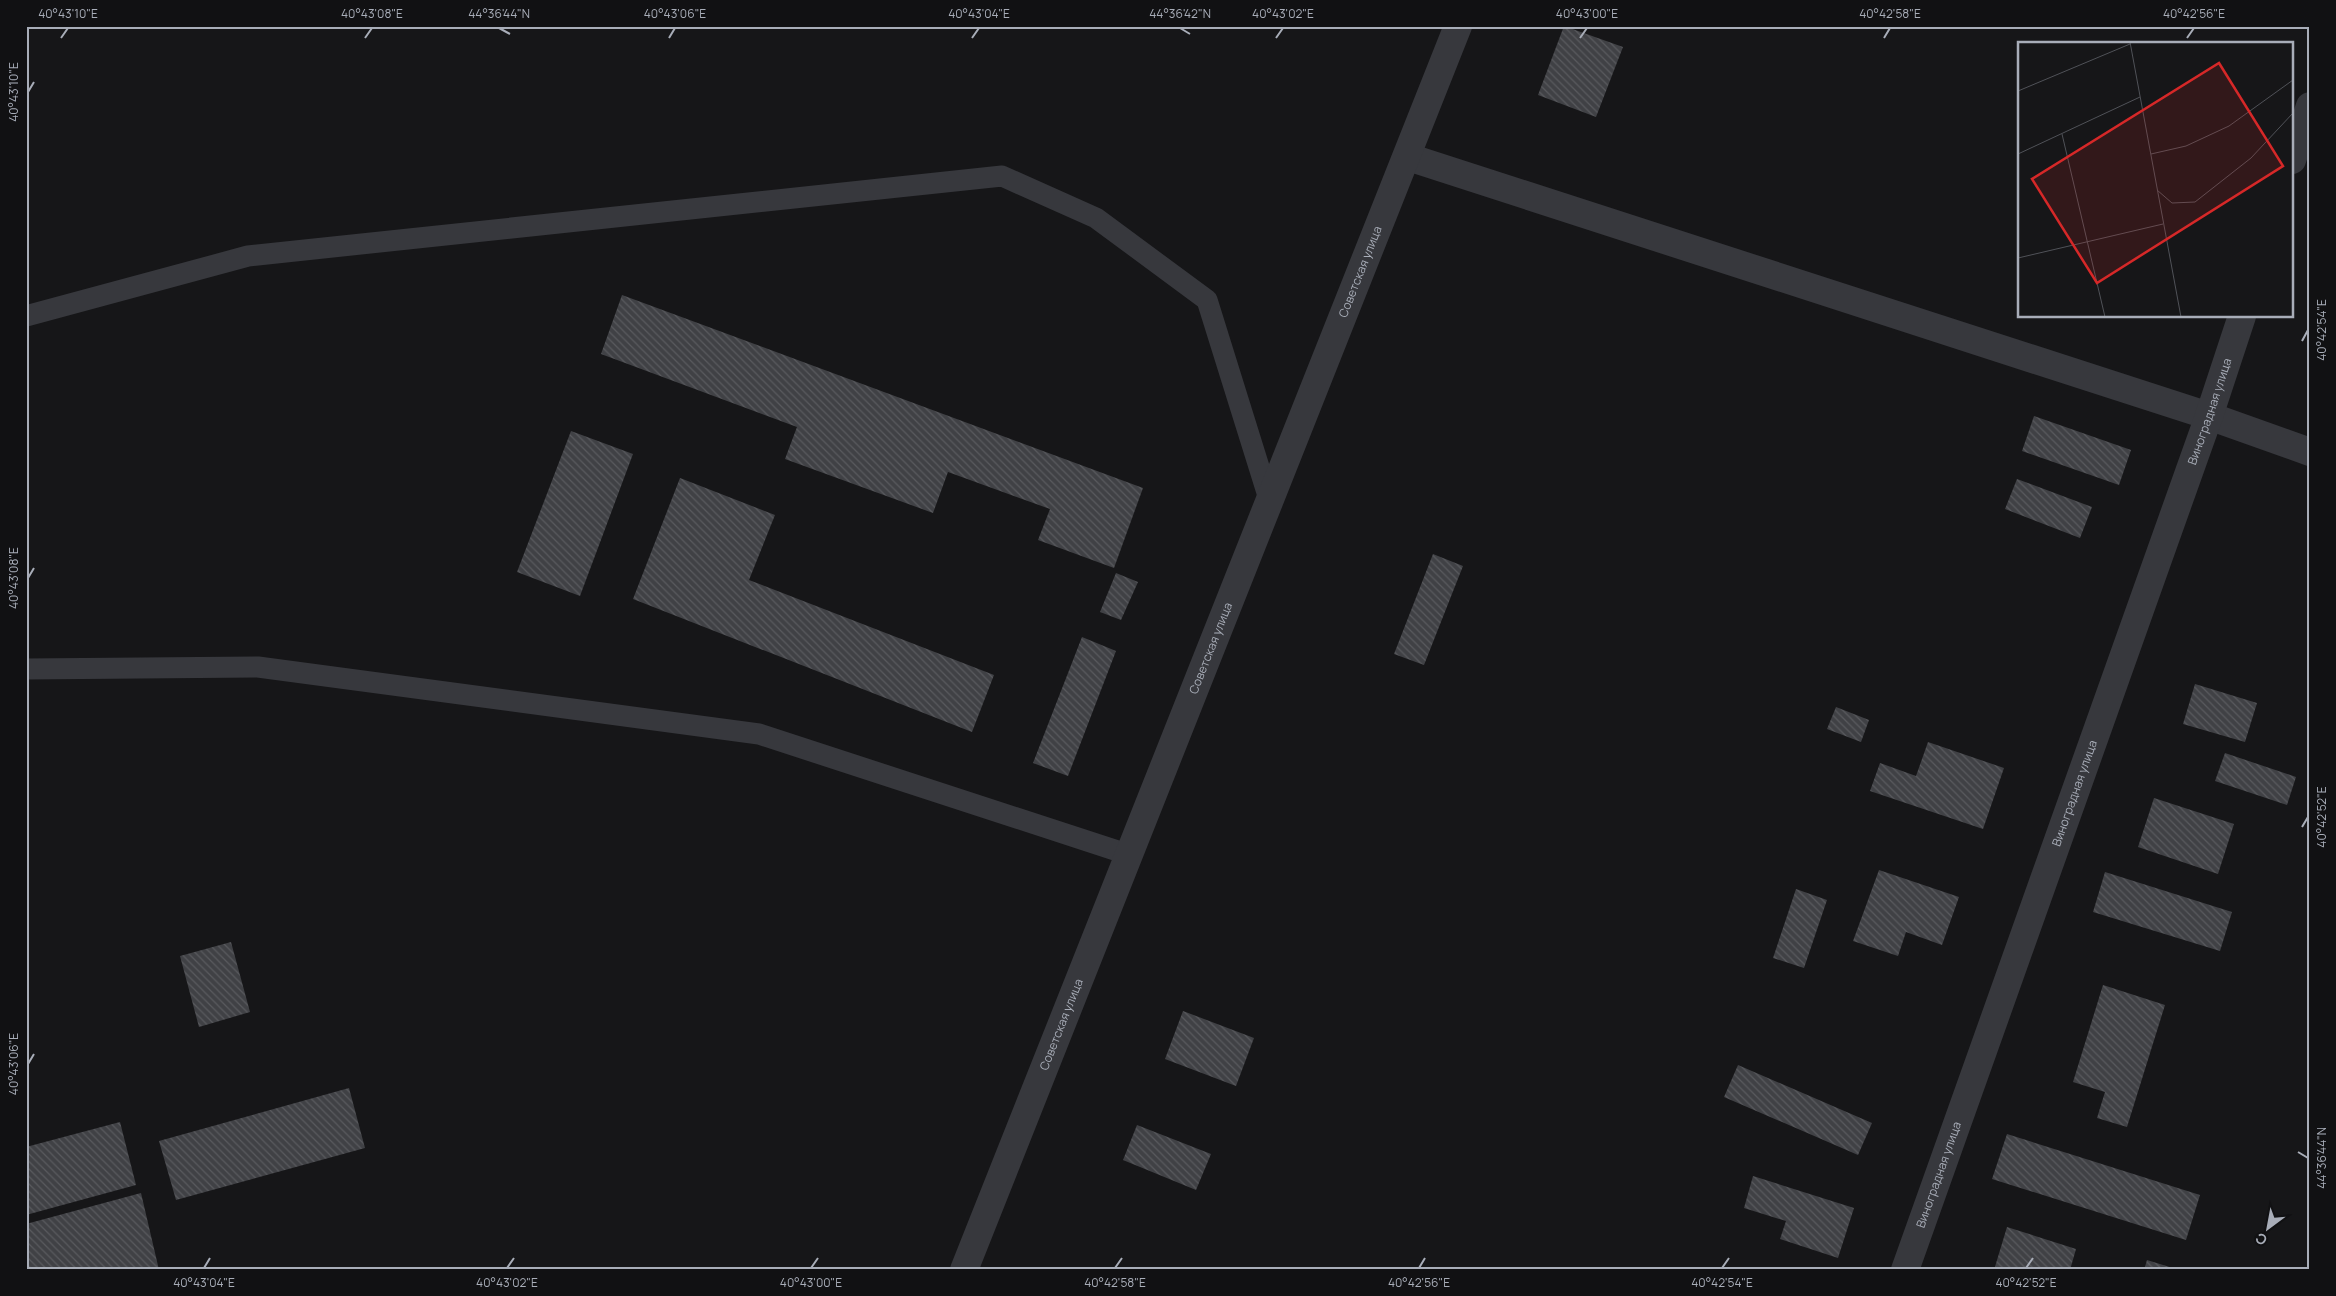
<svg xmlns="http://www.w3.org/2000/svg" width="2336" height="1296" viewBox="0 0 2336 1296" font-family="Manrope,sans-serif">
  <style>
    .building { fill: url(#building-back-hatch) }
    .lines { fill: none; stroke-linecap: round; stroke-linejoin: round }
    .lane { stroke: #37383d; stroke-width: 21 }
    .street { stroke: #37383d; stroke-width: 28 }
    .ticks { fill: none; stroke: #a8adb8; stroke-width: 2 }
    .labels { text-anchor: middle; stroke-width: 4.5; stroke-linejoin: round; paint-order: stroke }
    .street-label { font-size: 12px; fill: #a8adb8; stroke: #111113 }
    .inset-road { fill: none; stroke: #505258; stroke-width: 1 }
    .view { fill: #d62828; fill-opacity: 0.15; stroke: #d62828; stroke-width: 2.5 }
    .inset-edge { fill: none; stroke: #a8adb8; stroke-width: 2.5 }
    .neatline { fill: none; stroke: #a8adb8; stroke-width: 2 }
    .ticks-label { font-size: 12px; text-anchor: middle; fill: #a8adb8 }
  </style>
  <defs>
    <pattern id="building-back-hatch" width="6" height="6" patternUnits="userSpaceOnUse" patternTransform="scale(1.25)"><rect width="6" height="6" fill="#404145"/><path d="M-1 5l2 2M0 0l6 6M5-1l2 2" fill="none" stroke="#595a5e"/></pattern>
  </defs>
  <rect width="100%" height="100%" fill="#161618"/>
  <path class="building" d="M 1564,26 L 1623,47 L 1596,117 L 1538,95 Z
    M 622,295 L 1143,488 L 1114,568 L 1038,540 L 1050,509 L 948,472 L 933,513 L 785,459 L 797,427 L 601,354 Z
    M 2034,416 L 2131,450 L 2119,485 L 2022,451 Z
    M 571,431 L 633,454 L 580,596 L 517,572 Z
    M 680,478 L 775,515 L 749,580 L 994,675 L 972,732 L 633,599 Z
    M 2017,479 L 2092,507 L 2080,538 L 2005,509 Z
    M 1433,554 L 1463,566 L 1424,665 L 1394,654 Z
    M 1116,573 L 1138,582 L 1121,620 L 1100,612 Z
    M 1082,637 L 1116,651 L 1068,776 L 1033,763 Z
    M 2195,684 L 2257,703 L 2245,742 L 2183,724 Z
    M 1836,707 L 1869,720 L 1861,742 L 1827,729 Z
    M 1928,742 L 2004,768 L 1983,829 L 1870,791 L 1880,763 L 1916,776 Z
    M 2225,753 L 2296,777 L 2287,805 L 2215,781 Z
    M 2154,798 L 2234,824 L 2218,874 L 2138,847 Z
    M 1879,870 L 1959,897 L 1942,945 L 1906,932 L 1898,956 L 1853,941 Z
    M 2105,872 L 2232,912 L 2220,951 L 2093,912 Z
    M 1796,889 L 1827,900 L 1804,968 L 1773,958 Z
    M 231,942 L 250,1012 L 199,1027 L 180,956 Z
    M 2103,985 L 2165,1005 L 2127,1127 L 2097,1118 L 2105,1092 L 2073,1082 Z
    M 1183,1011 L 1254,1038 L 1236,1086 L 1165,1059 Z
    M 1738,1065 L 1872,1123 L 1858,1155 L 1724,1097 Z
    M 349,1088 L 365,1148 L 176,1200 L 159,1141 Z
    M 120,1122 L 136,1185 L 26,1215 L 26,1147 Z
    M 1137,1125 L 1211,1154 L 1196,1190 L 1123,1160 Z
    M 2007,1134 L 2200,1195 L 2186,1240 L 1992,1179 Z
    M 1753,1176 L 1854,1208 L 1838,1258 L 1780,1239 L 1786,1221 L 1744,1208 Z
    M 141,1193 L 159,1270 L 101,1270 L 101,1268 L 26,1270 L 26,1224 Z
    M 2007,1227 L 2076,1249 L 2070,1270 L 1994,1270 Z
    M 2147,1260 L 2176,1269 L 2176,1270 L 2144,1270 Z"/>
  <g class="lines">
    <path class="lane" d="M 26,316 L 248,256 L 1002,176 L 1096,218 L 1207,300 L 1270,502
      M 26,669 L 258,667 L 759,734 L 1130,855"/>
    <g class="street">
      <path d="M 1408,157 L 2209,416 L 2310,452"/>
      <path d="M 2292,160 L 2310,106"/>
      <path id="s1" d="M 964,1270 L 1458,26"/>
      <path id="s2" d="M 1905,1270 L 2209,416 L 2242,316"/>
    </g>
  </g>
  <path class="ticks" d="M 499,28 L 510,34M 1180,28 L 1190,34M 61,38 L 68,28M 365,38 L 372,28M 669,38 L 675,28M 972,38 L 979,28M 1276,38 L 1283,28M 1580,38 L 1587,28M 1884,38 L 1890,28M 2187,38 L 2194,28M 28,92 L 34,82M 2302,341 L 2308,330M 28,578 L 34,568M 2302,827 L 2308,817M 28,1064 L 34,1054M 2298,1152 L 2308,1158M 204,1268 L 210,1258M 507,1268 L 514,1258M 811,1268 L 818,1258M 1115,1268 L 1122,1258M 1419,1268 L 1425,1258M 1722,1268 L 1729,1258M 2026,1268 L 2033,1258"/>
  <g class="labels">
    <g class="street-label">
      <text dy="4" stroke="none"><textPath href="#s1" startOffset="1074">Советская улица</textPath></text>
      <text dy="4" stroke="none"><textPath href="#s2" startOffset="911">Виноградная улица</textPath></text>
      <text dy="4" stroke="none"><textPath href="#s1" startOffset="669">Советская улица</textPath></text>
      <text dy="4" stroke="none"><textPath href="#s2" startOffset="506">Виноградная улица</textPath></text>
      <text dy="4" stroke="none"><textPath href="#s1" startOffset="264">Советская улица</textPath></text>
      <text dy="4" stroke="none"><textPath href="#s2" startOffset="101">Виноградная улица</textPath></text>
    </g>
  </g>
  <g transform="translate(2018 42)">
    <rect width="275" height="275" fill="#161618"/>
    <path class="inset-road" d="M 112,0 L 163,275M 0,49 L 112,2M 44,92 L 87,275M 0,112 L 122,55M 133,112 L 168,104 L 211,84 L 275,38M 139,148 L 154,161 L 177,160 L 233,116 L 275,71M 0,216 L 145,182"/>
    <path class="view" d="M 201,21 L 265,124 L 79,241 L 14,137 Z"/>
    <rect width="275" height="275" class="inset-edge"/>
  </g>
  <rect width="2336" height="1296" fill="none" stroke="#111113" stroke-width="55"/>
  <g transform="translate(2268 1228) rotate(212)" stroke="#111113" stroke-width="4" paint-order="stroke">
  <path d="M0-4L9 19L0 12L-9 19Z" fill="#a8adb8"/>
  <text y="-8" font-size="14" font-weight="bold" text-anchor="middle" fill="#a8adb8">С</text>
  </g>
  <rect x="28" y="28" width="2280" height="1240" class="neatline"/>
  <g class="ticks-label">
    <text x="68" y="18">40°43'10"E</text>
    <text x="372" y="18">40°43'08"E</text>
    <text x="499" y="18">44°36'44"N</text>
    <text x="675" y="18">40°43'06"E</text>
    <text x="979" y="18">40°43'04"E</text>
    <text x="1180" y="18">44°36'42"N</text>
    <text x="1283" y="18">40°43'02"E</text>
    <text x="1587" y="18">40°43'00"E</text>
    <text x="1890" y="18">40°42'58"E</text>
    <text x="2194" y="18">40°42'56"E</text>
    <text transform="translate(14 92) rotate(-90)" y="4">40°43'10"E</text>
    <text transform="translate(2322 330) rotate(-90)" y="4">40°42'54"E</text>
    <text transform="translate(14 578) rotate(-90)" y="4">40°43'08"E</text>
    <text transform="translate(2322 817) rotate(-90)" y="4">40°42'52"E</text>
    <text transform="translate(14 1064) rotate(-90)" y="4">40°43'06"E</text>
    <text transform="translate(2322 1158) rotate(-90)" y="4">44°36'44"N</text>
    <text x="204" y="1287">40°43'04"E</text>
    <text x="507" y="1287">40°43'02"E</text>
    <text x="811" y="1287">40°43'00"E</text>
    <text x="1115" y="1287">40°42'58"E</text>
    <text x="1419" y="1287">40°42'56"E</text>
    <text x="1722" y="1287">40°42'54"E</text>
    <text x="2026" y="1287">40°42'52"E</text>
  </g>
</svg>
